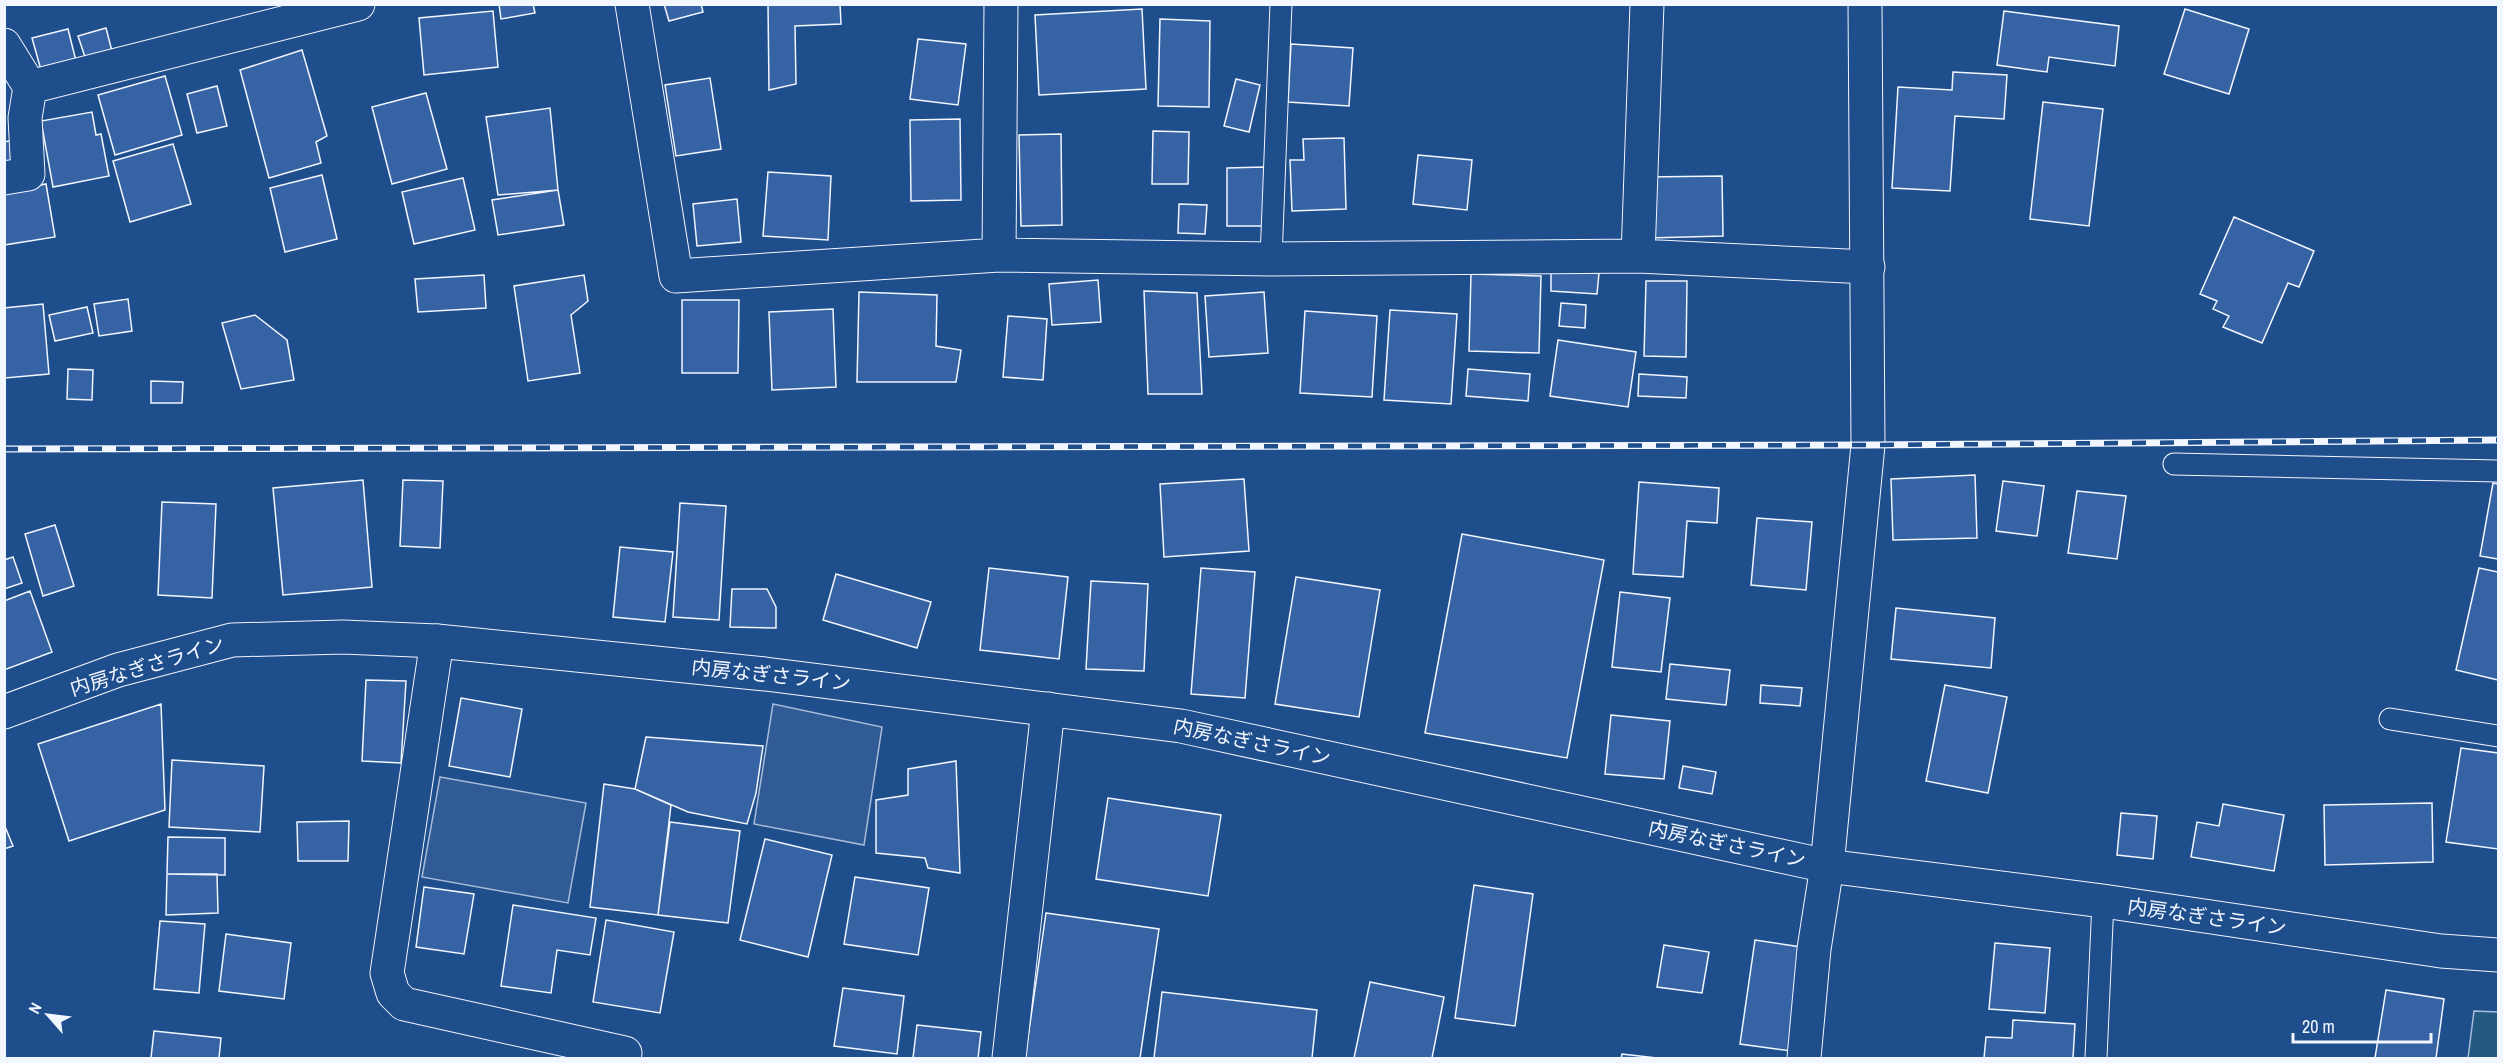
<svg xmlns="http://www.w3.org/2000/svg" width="2503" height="1063" viewBox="0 0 2503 1063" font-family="'Archivo Narrow','Noto Sans JP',sans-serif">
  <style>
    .green { fill: #245a82; stroke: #a8bbd7; stroke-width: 1.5 }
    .parking { fill: #305b95; stroke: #a8bbd7; stroke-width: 1.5 }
    .building { fill: #3563a3; stroke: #f2f6ff; stroke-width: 1.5 }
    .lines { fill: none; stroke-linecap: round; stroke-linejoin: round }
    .lane-casing { stroke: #f2f6ff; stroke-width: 23 }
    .street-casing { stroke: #f2f6ff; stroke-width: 35 }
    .secondary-casing { stroke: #f2f6ff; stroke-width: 35 }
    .lane { stroke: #1f4e8c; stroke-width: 21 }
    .street { stroke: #1f4e8c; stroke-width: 33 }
    .secondary { stroke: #1f4e8c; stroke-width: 33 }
    .rail-casing { stroke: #f2f6ff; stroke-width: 7 }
    .rail { stroke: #1f4e8c; stroke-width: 4.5; stroke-dasharray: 14; stroke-linecap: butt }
    .labels { text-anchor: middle; stroke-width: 4.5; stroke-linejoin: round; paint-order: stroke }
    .street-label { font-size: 20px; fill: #f2f6ff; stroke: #1f4e8c }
  </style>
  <rect width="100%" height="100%" fill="#1f4e8c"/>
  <path class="green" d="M 2474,1011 L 2498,1012 L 2498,1058 L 2468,1058 Z"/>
  <path class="parking" d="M 773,704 L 882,727 L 864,845 L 754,824 Z
    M 440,777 L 586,803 L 568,903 L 422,877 Z"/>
  <path class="building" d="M 499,4 L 533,4 L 535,13 L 501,19 Z
    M 664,4 L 701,4 L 703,12 L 669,21 Z
    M 768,4 L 840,4 L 841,24 L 795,26 L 796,84 L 769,90 Z
    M 1142,9 L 1146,89 L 1039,95 L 1035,15 Z
    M 2185,9 L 2249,29 L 2229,94 L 2164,74 Z
    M 493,11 L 498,67 L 424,75 L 419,18 Z
    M 2004,11 L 2119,26 L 2115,66 L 2049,57 L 2047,72 L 1997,65 Z
    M 1160,19 L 1210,21 L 1209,107 L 1158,106 Z
    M 106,28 L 113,55 L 87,63 L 78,36 Z
    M 68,29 L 76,61 L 41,70 L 32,38 Z
    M 918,39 L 966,44 L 958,105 L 910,99 Z
    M 1291,44 L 1353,48 L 1349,106 L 1288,102 Z
    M 302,50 L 327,136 L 316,142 L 321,163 L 269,178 L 240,70 Z
    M 1953,72 L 2007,75 L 2004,119 L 1955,116 L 1950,191 L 1892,188 L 1898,87 L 1952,90 Z
    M 165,76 L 182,135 L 115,155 L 98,95 Z
    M 710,78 L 721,149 L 676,156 L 665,85 Z
    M 1236,79 L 1260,85 L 1249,132 L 1224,126 Z
    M 217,86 L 227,126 L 197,133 L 187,94 Z
    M 426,93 L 447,169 L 392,184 L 372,107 Z
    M 2043,102 L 2103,109 L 2089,226 L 2030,219 Z
    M 550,108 L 558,190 L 498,195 L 486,117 Z
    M 92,112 L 96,135 L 101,134 L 109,176 L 53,187 L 41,121 Z
    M 960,119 L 961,200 L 911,201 L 910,120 Z
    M 1153,131 L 1189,132 L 1188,184 L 1152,184 Z
    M 1061,134 L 1062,225 L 1021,226 L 1019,135 Z
    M 1344,138 L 1346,209 L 1292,211 L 1290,160 L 1304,160 L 1303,139 Z
    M 14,140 L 19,166 L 4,169 L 4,142 Z
    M 173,144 L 191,204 L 130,222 L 113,161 Z
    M 1418,155 L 1472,160 L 1467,210 L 1413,204 Z
    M 1264,167 L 1265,226 L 1227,226 L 1227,168 Z
    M 768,172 L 831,176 L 828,240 L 763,236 Z
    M 322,175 L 337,239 L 285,252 L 270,188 Z
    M 1722,176 L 1723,236 L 1649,238 L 1647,177 Z
    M 463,178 L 475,230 L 414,244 L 402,192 Z
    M 46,184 L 55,237 L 4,245 L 4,192 Z
    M 558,190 L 564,225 L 498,235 L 492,200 Z
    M 737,199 L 741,242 L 697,246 L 693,204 Z
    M 1179,204 L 1207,205 L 1205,234 L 1178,233 Z
    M 2234,217 L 2314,251 L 2299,287 L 2288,283 L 2262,343 L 2223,327 L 2229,316 L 2213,309 L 2217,301 L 2200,294 Z
    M 1551,271 L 1599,273 L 1597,294 L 1551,291 Z
    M 1471,274 L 1541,276 L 1539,353 L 1469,351 Z
    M 484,275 L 486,308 L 418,312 L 415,279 Z
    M 584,275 L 588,301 L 571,315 L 580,373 L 528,381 L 514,286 Z
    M 1098,280 L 1101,322 L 1052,325 L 1049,284 Z
    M 1646,281 L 1687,281 L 1686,357 L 1644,356 Z
    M 1144,291 L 1197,293 L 1202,394 L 1148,394 Z
    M 859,292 L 937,295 L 936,346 L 961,350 L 956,382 L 857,382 Z
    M 1264,292 L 1268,353 L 1209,357 L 1205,296 Z
    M 128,299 L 132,331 L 99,336 L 94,304 Z
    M 682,300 L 739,300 L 738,373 L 682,373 Z
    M 1561,303 L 1586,305 L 1585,328 L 1559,326 Z
    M 43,304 L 49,374 L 5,378 L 4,308 Z
    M 87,307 L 93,333 L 55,341 L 49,315 Z
    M 833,309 L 836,387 L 772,390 L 769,312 Z
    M 1390,310 L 1457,314 L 1451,404 L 1384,400 Z
    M 1305,311 L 1377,316 L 1372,397 L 1300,393 Z
    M 255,315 L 287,340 L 294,380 L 241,389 L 222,323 Z
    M 1008,316 L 1047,319 L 1043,380 L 1003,377 Z
    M 1558,340 L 1636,352 L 1628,407 L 1550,396 Z
    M 68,369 L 93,370 L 92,400 L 67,399 Z
    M 1468,369 L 1530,374 L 1528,401 L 1466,396 Z
    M 1639,374 L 1687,377 L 1686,398 L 1638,396 Z
    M 151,381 L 183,382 L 182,403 L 151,403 Z
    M 1975,475 L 1977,538 L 1893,540 L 1891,479 Z
    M 1244,479 L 1249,551 L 1164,557 L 1160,484 Z
    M 363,480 L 372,587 L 283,595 L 273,488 Z
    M 403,480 L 443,481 L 440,548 L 400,546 Z
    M 2003,481 L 2044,486 L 2037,536 L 1996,531 Z
    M 1639,482 L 1719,488 L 1717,523 L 1687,521 L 1683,577 L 1633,574 Z
    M 2493,483 L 2498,484 L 2498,559 L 2480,556 Z
    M 2077,491 L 2126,496 L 2117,559 L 2068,553 Z
    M 162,502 L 216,504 L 212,598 L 158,595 Z
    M 680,503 L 726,506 L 719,620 L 673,617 Z
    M 1757,518 L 1812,522 L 1806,590 L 1751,585 Z
    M 55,525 L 74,586 L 43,596 L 25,534 Z
    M 1462,534 L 1604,560 L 1567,758 L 1425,733 Z
    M 620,547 L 673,552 L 665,622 L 613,617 Z
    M 13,557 L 22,583 L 4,589 L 4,560 Z
    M 989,568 L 1068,577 L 1059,659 L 980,650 Z
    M 1201,568 L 1255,572 L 1245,698 L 1191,694 Z
    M 2479,568 L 2498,572 L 2498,680 L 2456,670 Z
    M 836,574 L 931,602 L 917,648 L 823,620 Z
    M 1296,577 L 1380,590 L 1359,717 L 1275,704 Z
    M 1091,581 L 1148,584 L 1144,671 L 1086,669 Z
    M 732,589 L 767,589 L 776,607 L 776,628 L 730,627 Z
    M 30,591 L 52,652 L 4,670 L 4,601 Z
    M 1620,592 L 1670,598 L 1661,672 L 1612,667 Z
    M 1896,608 L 1995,618 L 1991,668 L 1891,659 Z
    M 1670,664 L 1730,670 L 1726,705 L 1666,699 Z
    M 366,680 L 406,681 L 401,763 L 362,761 Z
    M 1761,685 L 1802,688 L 1800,706 L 1760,703 Z
    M 1945,685 L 2007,697 L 1988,793 L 1926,781 Z
    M 461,698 L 522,709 L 510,777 L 449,766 Z
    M 161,704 L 165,810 L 69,841 L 38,744 Z
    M 1611,715 L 1670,721 L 1664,779 L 1605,774 Z
    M 646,737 L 763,746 L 756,793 L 747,824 L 688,812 L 635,789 Z
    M 2461,748 L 2498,753 L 2498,849 L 2446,842 Z
    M 172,760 L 264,766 L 260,832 L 169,827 Z
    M 956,761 L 960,873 L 928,868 L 925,858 L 876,853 L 876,800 L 908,795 L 908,769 Z
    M 1683,766 L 1716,772 L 1712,794 L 1679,788 Z
    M 604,784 L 635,789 L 671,805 L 658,915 L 590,907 Z
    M 1108,798 L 1221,815 L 1208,896 L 1096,879 Z
    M 2432,803 L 2433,862 L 2325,865 L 2324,805 Z
    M 2223,804 L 2284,815 L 2274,871 L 2191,857 L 2197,822 L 2219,826 Z
    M 2121,813 L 2157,816 L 2153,859 L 2117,855 Z
    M 349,821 L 348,861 L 298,861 L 297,822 Z
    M 670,822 L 740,831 L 728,923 L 658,915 Z
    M 4,824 L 13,846 L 4,849 Z
    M 168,837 L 225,838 L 225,875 L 167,874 Z
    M 765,839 L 832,855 L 808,957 L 740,940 Z
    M 167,874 L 217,874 L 218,913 L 166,915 Z
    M 855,877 L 929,888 L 918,955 L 844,944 Z
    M 1474,885 L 1533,894 L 1515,1026 L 1455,1018 Z
    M 424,887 L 474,894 L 464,954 L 416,947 Z
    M 513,905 L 596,918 L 590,955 L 557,950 L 551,993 L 501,986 Z
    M 1046,913 L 1159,929 L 1140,1058 L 1025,1058 Z
    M 606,920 L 674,932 L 660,1013 L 593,1002 Z
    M 160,921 L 205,924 L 199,993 L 154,989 Z
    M 226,934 L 291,943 L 284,999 L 219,991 Z
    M 1755,940 L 1814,949 L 1799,1052 L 1740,1044 Z
    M 1995,943 L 2050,948 L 2045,1013 L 1989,1009 Z
    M 1664,945 L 1709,952 L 1702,993 L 1657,987 Z
    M 1370,982 L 1444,997 L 1432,1058 L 1354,1058 Z
    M 843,988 L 904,996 L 897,1054 L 834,1046 Z
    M 2386,990 L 2444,999 L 2436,1058 L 2375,1058 Z
    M 1162,992 L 1317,1010 L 1312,1058 L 1154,1058 Z
    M 2013,1020 L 2075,1024 L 2073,1058 L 1984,1058 L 1986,1037 L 2012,1038 Z
    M 917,1025 L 981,1032 L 978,1058 L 913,1058 Z
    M 154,1031 L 221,1038 L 219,1058 L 151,1058 Z
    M 1622,1054 L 1657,1058 L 1621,1058 Z"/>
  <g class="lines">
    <defs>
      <path id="lane" d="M 1271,259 L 1281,4
        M 2174,464 L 2498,471
        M 2390,719 L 2498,736
        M 2096,1058 L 2103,901"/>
      <path id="street" d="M 632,4 L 676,276 L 999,255 L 1271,259 L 1638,256 L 1868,267
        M 4,45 L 30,87 L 25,118 L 28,174 L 4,178
        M 30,87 L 358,4
        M 999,255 L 1001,4
        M 1638,256 L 1647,4
        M 437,641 L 387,973 L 393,993 L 404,1004 L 625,1053
        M 1009,1058 L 1048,709
        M 1804,1058 L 1814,949 L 1827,866"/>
      <path id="secondary" d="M 4,712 L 118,670 L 232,640 L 343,637 L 437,641 L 765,674 L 1181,726 L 1827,866 L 2103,901 L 2441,951 L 2498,955
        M 1827,866 L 1868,445 L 1865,4"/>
    </defs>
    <use href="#lane" class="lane-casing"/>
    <use href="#street" class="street-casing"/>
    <use href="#secondary" class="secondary-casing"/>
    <use href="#lane" class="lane"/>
    <use href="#street" class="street"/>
    <use href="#secondary" class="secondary"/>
    <defs>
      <path id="rail" d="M 4,449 L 1868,445 L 2498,440"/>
    </defs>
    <use href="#rail" class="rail-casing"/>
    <use href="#rail" class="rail"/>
  </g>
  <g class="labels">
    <g class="street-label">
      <text transform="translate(147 666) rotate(-17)" y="7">内房なぎさライン</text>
      <text transform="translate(771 675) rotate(6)" y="7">内房なぎさライン</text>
      <text transform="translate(1252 742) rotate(12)" y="7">内房なぎさライン</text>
      <text transform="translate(1727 844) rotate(12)" y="7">内房なぎさライン</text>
      <text transform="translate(2207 917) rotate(8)" y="7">内房なぎさライン</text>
    </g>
  </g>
  <rect width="2503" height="1063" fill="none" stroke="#f2f6ff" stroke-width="12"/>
  <g transform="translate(48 1015) rotate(298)" stroke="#1f4e8c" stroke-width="4.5" paint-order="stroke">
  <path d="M0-4.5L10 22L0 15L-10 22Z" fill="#f2f6ff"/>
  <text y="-9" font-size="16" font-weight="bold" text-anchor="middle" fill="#f2f6ff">N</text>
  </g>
  <path d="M2293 1033v9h138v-9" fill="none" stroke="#f2f6ff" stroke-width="3"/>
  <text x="2302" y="1033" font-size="18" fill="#f2f6ff" stroke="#1f4e8c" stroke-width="4.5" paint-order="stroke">20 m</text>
</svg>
